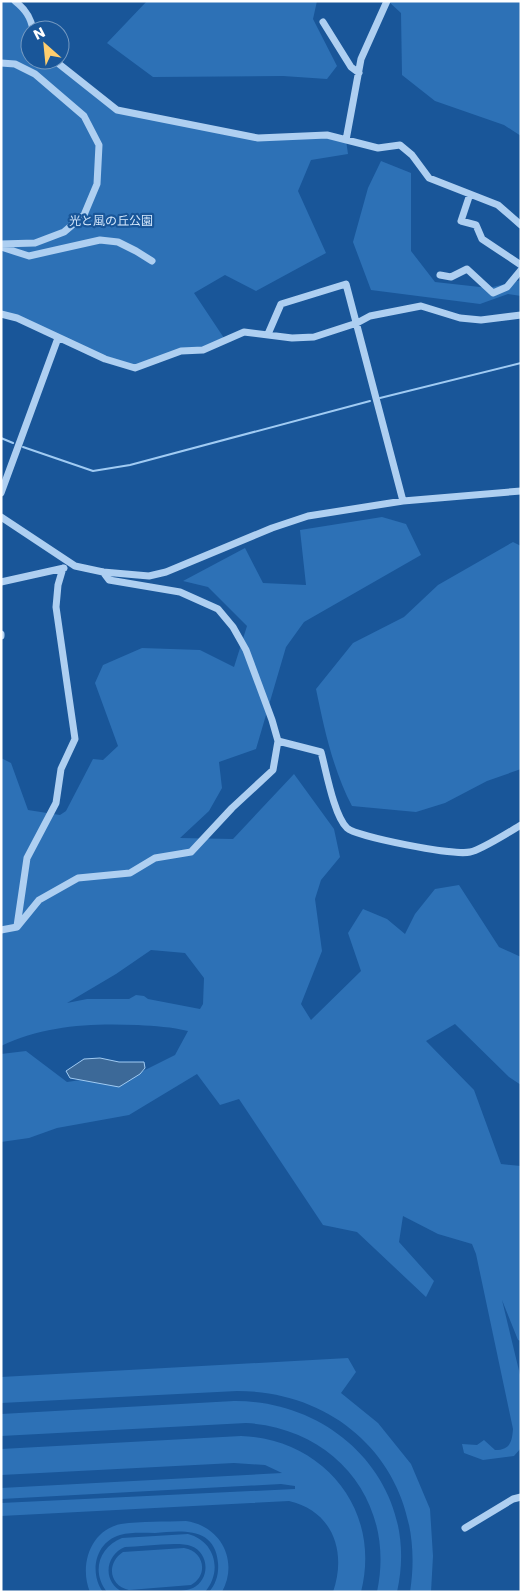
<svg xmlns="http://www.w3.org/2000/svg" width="522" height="1593" viewBox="0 0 522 1593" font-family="Poppins,'Noto Sans JP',sans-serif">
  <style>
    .green { fill: #2d71b6; fill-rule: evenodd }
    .water { fill: #3c6998; stroke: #a0cbf3 }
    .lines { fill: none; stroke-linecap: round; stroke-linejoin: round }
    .stream { stroke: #a0cbf3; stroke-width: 2 }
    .minor { stroke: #aecff1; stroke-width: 7 }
    .labels { text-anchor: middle; stroke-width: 4.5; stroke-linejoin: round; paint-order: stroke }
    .park-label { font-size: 12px; fill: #d5e8fc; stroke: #195699 }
  </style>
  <rect width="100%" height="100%" fill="#195699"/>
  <path class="green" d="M 1,1 L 15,1 L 27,13 L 30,30 L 30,60 L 54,60 L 117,110 L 258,138 L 327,135 L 346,140 L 348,154 L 311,160 L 298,191 L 326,253 L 256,291 L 225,275 L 194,293 L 226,341 L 203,350 L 181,351 L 135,368 L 1,314 Z
    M 147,1 L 317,1 L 313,19 L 337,66 L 327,79 L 283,76 L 153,77 L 107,43 Z
    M 388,1 L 521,1 L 521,136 L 504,125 L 435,101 L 402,75 L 401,13 Z
    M 381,161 L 411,173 L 411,251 L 435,282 L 489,288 L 521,280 L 521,296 L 508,294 L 480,304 L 371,290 L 353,242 L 368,188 Z
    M 382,517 L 406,524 L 421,555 L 304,622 L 286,647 L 256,749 L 219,762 L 222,788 L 209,811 L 180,838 L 233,839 L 294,774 L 334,829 L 340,857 L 321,880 L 315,899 L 322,951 L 301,1004 L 311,1020 L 361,971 L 348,933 L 363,909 L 387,919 L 405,934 L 415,914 L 435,889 L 459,885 L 499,947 L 521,957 L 521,1085 L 509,1077 L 455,1024 L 426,1041 L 474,1090 L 501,1164 L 521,1166 L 521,1341 L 518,1340 L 502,1300 L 521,1379 L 521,1448 L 514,1456 L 483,1460 L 464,1453 L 462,1444 L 477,1445 L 484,1440 L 495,1450 C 510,1450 512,1442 513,1429 L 476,1254 L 472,1244 L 438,1234 L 403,1216 L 399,1242 L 434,1281 L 426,1297 L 357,1232 L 323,1225 L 239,1099 L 220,1105 L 197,1074 L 129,1115 L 57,1128 L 29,1138 L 1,1142 L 1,1054 L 26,1051 L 67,1082 L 143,1071 L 175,1055 L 188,1031 C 172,1027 155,1026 138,1025 C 92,1023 44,1025 1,1046 L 1,758 L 11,763 L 28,810 L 60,815 L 66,811 L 93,759 L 103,760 L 118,746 L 95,683 L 103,665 L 142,648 L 200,650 L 234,667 L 247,626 L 208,587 L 183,581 L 245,548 L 263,583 L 306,585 L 300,530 ZM 151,950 L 185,953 L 204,978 L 203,1004 L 200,1009 L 148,999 L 144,996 L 136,995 L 129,999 L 87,999 L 67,1003 L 116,974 Z
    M 513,542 L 521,546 L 521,769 L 487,781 L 445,803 L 416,812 L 352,806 C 333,770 324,728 316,689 L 353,643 L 404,617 L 438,585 Z
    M 348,1358 L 356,1372 L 341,1393 L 378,1423 L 411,1464 L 430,1509 L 433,1556 L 431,1592 L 410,1592 C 428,1480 349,1391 237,1391 L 1,1403 L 1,1377 Z
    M 234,1401 C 337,1400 421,1487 397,1592 L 377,1592 C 396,1503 336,1428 246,1423 L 1,1436 L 1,1414 Z
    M 241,1436 C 323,1439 382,1509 361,1592 L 333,1592 C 347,1552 333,1511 289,1501 L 1,1516 L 1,1503 L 295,1489 L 295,1486 L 281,1484 L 1,1499 L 1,1488 L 282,1473 L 265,1465 L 234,1463 L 1,1475 L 1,1449 Z
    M 186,1521 C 221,1526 239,1561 222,1592 L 209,1592 C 216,1584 219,1574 218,1563 C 215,1526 181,1531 155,1533 C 144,1533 131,1532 120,1535 C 95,1542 89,1573 103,1592 L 90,1592 C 79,1566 90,1530 121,1524 C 141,1521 165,1522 186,1521 Z
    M 188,1534 C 215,1541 223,1571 205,1592 L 154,1592 C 166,1591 182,1593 193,1588 C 210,1580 210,1553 191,1546 C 178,1541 141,1547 125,1547 C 105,1555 102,1582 123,1592 L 107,1592 C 91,1572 99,1547 122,1538 Z
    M 184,1548 C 204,1551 209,1575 191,1585 L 129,1590 C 109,1586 106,1563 123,1552 Z"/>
  <path class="water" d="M 100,1058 L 119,1062 L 144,1062 L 145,1068 L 140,1074 L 119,1087 L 70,1078 L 66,1071 L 84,1059 Z"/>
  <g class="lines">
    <path class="stream" d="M 380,398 L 521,363
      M 1,438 L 13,443
      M 23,447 L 93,471 L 130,465 L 370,401"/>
    <path class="minor" d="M 15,1 C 25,9 31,17 33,30
      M 323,22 L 351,67 L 359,73
      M 54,60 L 117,110 L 258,138 L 327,135 L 378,148 L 400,145 L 412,155 L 429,178 L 498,205 L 521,225
      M 1,63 L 15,64 L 35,74 L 84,116 L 99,145 L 97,184 L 84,215 L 64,232 L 35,243 L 1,244
      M 346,140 L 361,59 L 387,1
      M 470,194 L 461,221 L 476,225 L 482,239 L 521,265
      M 1,247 L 29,256 L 100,240 L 118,242 L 136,251 L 152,261
      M 440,275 L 451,277 L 467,269 L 493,293 L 507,287 L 521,270
      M 1,314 L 17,318 L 105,359 L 135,368 L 181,351 L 203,350 L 244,332 L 292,338 L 314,337 L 357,323 L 370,316 L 421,306 L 460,318 L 481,320 L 521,315
      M 268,334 L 281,304 L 346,284 L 403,501
      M 1,493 L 58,338
      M 1,517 L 75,566 L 103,572 L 149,576 L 166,572 L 272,528 L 308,516 L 403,501 L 521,491
      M 1,582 L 64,568
      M 1,634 L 1,636
      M 278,741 L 321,752 C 326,770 334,816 347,828 C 357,837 455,856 470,852 C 481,850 509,832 521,825
      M 17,926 L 27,858 L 56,803 L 61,769 L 75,739 L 56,607 L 58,585 L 63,568
      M 1,930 L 17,927 L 39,900 L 78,878 L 130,873 L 155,858 L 191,852 L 232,808 L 273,770 L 278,741 L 272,720 L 246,650 L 233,627 L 218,609 L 180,592 L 109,580 L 103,572
      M 465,1528 L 513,1499 L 521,1497"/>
  </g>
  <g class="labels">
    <g class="park-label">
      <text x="111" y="225">光と風の丘公園</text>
    </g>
  </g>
  <rect width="522" height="1593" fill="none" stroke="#ffffff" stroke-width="5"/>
  <g transform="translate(45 45) rotate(333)"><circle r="24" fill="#195699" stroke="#759ac2"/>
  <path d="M0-4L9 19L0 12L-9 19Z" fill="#ffce6e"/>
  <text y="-8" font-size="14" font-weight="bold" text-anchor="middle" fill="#ffffff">N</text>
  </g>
</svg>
